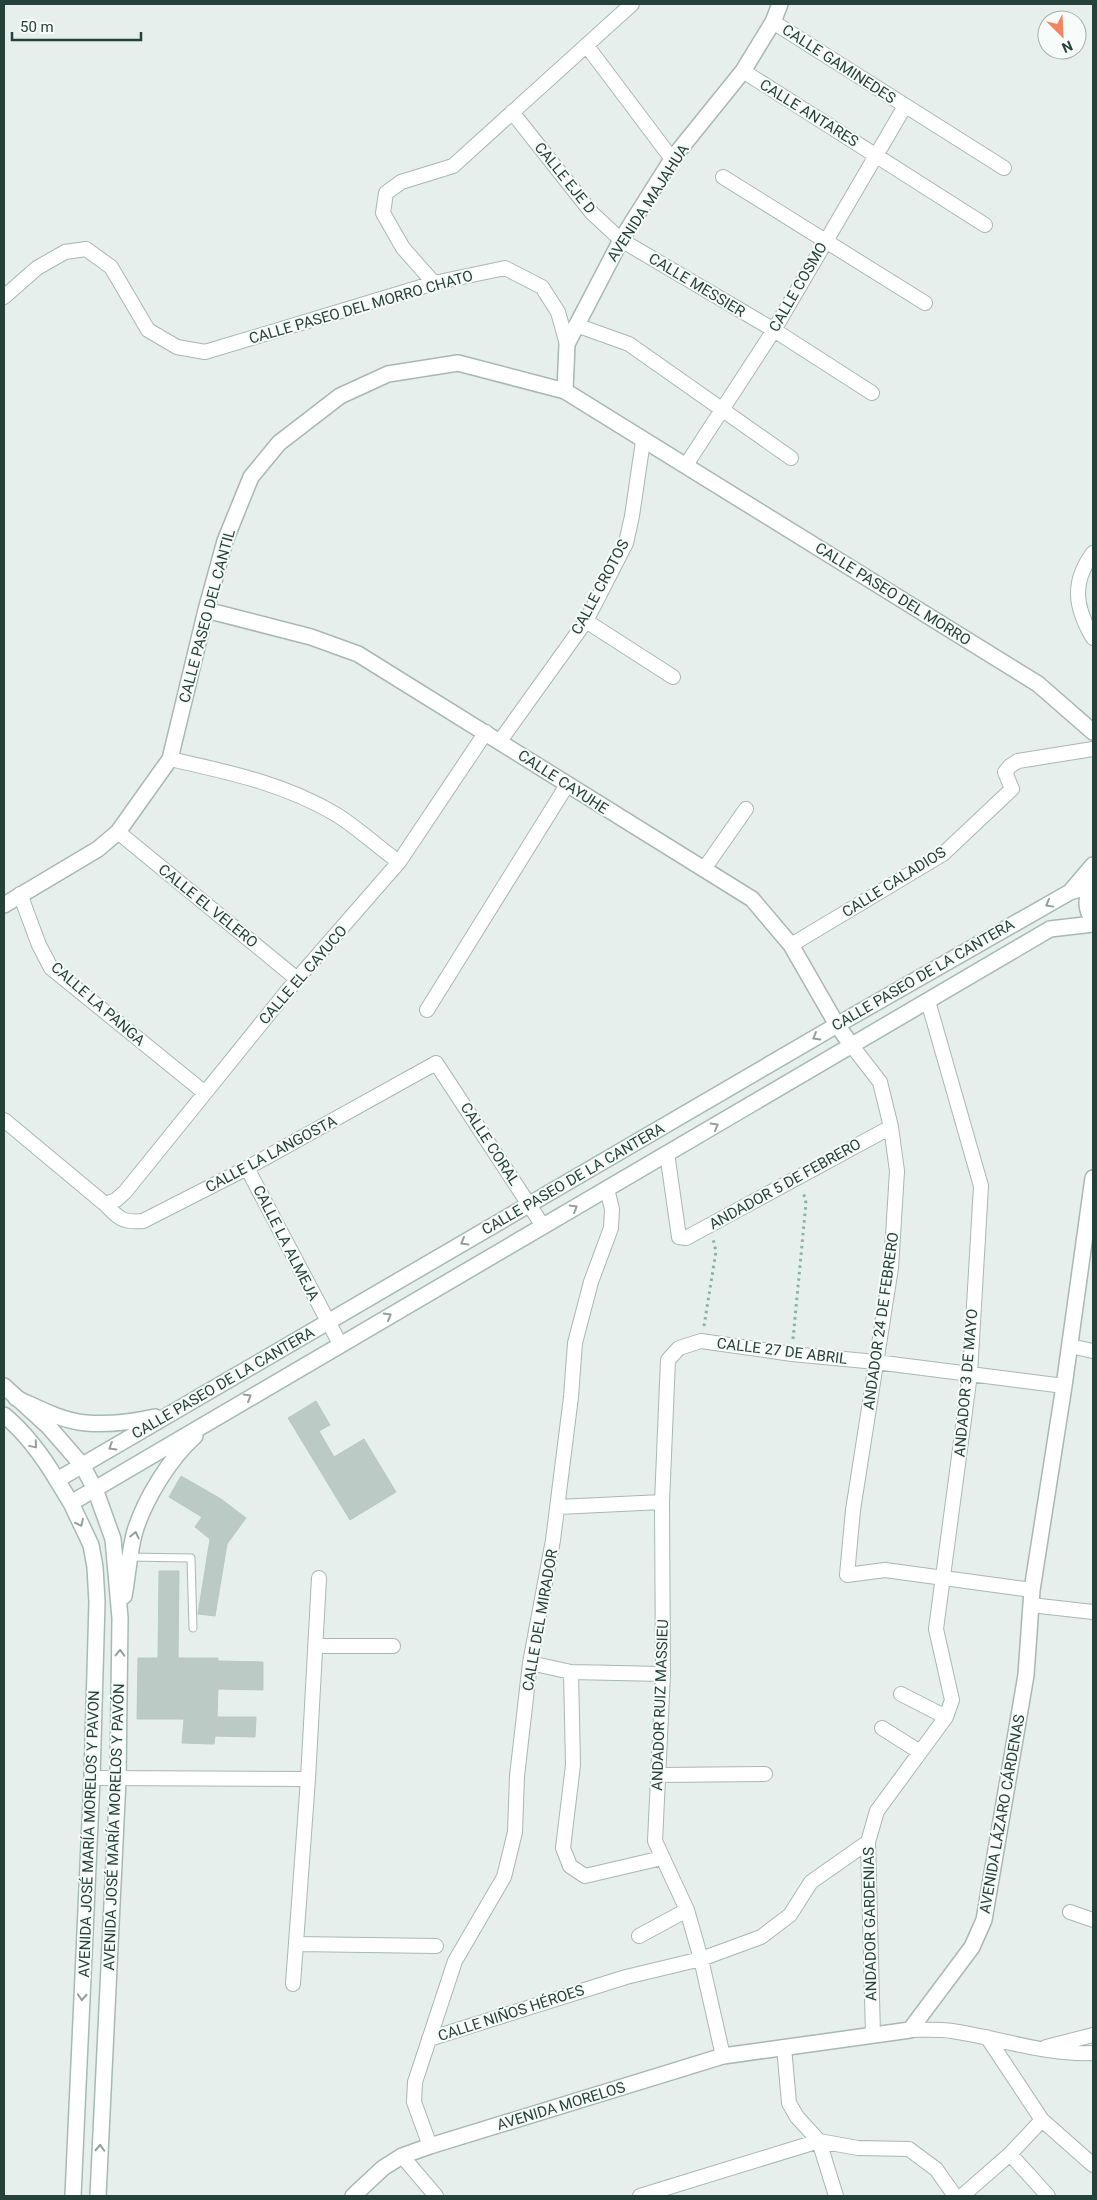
<svg xmlns="http://www.w3.org/2000/svg" width="1097" height="2200" viewBox="0 0 1097 2200" font-family="Roboto,sans-serif">
  <style>
    .building { fill: #bbcac4; stroke: #b8c9c2 }
    .lines { fill: none; stroke-linecap: round; stroke-linejoin: round }
    .service-casing { stroke: #a8b8b2; stroke-width: 9 }
    .minor-casing { stroke: #a8b8b2; stroke-width: 16 }
    .tertiary-casing { stroke: #a8b8b2; stroke-width: 18 }
    .secondary-casing { stroke: #a4bbb3; stroke-width: 18 }
    .path { stroke: #86b3a5; stroke-width: 3; stroke-dasharray: 2.5 4; stroke-linecap: butt }
    .service { stroke: #fff; stroke-width: 7 }
    .minor { stroke: #fff; stroke-width: 14 }
    .tertiary { stroke: #fff; stroke-width: 15 }
    .secondary { stroke: #fff; stroke-width: 15 }
    .oneway { stroke: #92a09c }
    .labels { text-anchor: middle; stroke-width: 4; stroke-linejoin: round; paint-order: stroke }
    .street-label { font-size: 15px; fill: #24423a; stroke: #f7fbf9 }
  </style>
  <rect width="100%" height="100%" fill="#e6efeb"/>
  <path class="building" d="M 316,1401 L 330,1425 L 319,1431 L 334,1457 L 364,1439 L 396,1492 L 350,1520 L 288,1418 Z
    M 181,1476 L 221,1499 L 246,1518 L 227,1544 L 215,1616 L 198,1614 L 210,1539 L 195,1527 L 202,1517 L 169,1497 Z
    M 159,1571 L 179,1571 L 178,1658 L 218,1658 L 218,1661 L 263,1662 L 263,1690 L 218,1689 L 217,1717 L 256,1717 L 255,1737 L 215,1736 L 214,1744 L 182,1743 L 184,1719 L 137,1719 L 138,1658 L 158,1658 Z"/>
  <g class="lines">
    <defs>
      <path id="service" d="M 128,1557 L 191,1558 L 193,1628"/>
      <path id="minor" d="M 773,22 L 1004,168
        M 587,46 L 672,159
        M 743,71 L 985,225
        M 512,112 L 592,213 L 621,240 L 774,330 L 872,393
        M 723,177 L 925,303
        M 434,283 L 403,248 L 383,213 L 386,193 L 401,182 L 453,166 L 632,4
        M 4,297 L 37,268 L 65,252 L 86,249 L 111,267 L 148,330 L 177,347 L 205,352 L 434,283 L 505,268 L 542,287 L 558,312 L 567,344
        M 576,325 L 629,344 L 791,458
        M 686,465 L 774,330 L 905,106
        M 1093,553 C 1071,583 1075,607 1093,638
        M 586,621 L 673,677
        M 500,741 L 586,621 L 626,543 L 632,516 L 643,441
        M 170,759 C 228,772 286,784 337,815 C 359,829 378,847 399,862
        M 118,832 L 297,979
        M 704,869 L 746,809
        M 20,894 L 39,945 L 51,968 L 205,1093
        M 791,945 L 943,854 L 1012,789 L 1005,772 L 1010,766 L 1018,761 L 1093,749
        M 427,1010 L 567,785
        M 852,1046 L 880,1082 L 891,1127 L 897,1171 L 891,1268 L 853,1510 L 847,1575 L 885,1570 L 1032,1590
        M 4,1120 L 105,1204 C 118,1218 123,1223 143,1221 L 247,1168 L 436,1063 L 543,1226
        M 667,1153 L 679,1237 L 686,1238 L 891,1127
        M 247,1168 L 340,1344
        M 105,1204 L 116,1200 L 125,1192 L 297,979 L 399,862 L 486,732
        M 1070,1346 L 1093,1351
        M 558,1507 L 662,1502
        M 1031,1605 L 1093,1612
        M 315,1646 L 393,1646
        M 530,1663 L 571,1672 L 663,1674
        M 571,1672 L 573,1765 L 563,1848 L 570,1866 L 585,1876 L 662,1858
        M 901,1694 L 946,1717
        M 882,1728 L 920,1752
        M 658,1775 L 765,1774
        M 92,1778 L 308,1779
        M 1070,1912 L 1093,1920
        M 639,1936 L 687,1910
        M 296,1944 L 436,1946
        M 293,1984 L 308,1779 L 319,1578
        M 910,2030 C 924,2030 939,2029 952,2031 C 999,2038 1045,2055 1093,2053
        M 873,2035 L 868,1842 L 877,1811 L 946,1717 L 952,1700 L 936,1629 L 970,1374 L 981,1186 L 928,1001
        M 987,2037 L 1042,2120 L 1093,2165
        M 429,2039 L 626,1977 L 701,1959 L 761,1937 L 790,1915 L 811,1882 L 868,1842
        M 784,2047 L 789,2103 L 797,2117 L 819,2141 L 836,2196
        M 1046,2047 L 1093,2035
        M 723,2056 L 701,1959 L 687,1910 L 655,1841 L 663,1674 L 662,1502 L 668,1360 L 679,1348 L 701,1341 L 792,1354 L 876,1362 L 1064,1386
        M 430,2146 L 414,2102 L 415,2082 L 455,1961 L 504,1877 L 515,1832 L 517,1776 L 530,1663 L 553,1540 L 571,1397 L 575,1343 L 591,1282 L 611,1228 L 612,1209 L 607,1189
        M 1010,2154 L 1048,2196
        M 402,2156 L 436,2196
        M 640,2196 L 819,2141 L 858,2148 L 909,2149 L 936,2169 L 955,2196
        M 962,2196 L 1010,2154 L 1042,2120"/>
      <path id="tertiary" d="M 565,391 L 567,344 L 621,240 L 672,159 L 743,71 L 773,22 L 780,4
        M 206,610 L 311,637 L 358,654 L 752,899 L 791,945 L 837,1025 L 852,1046
        M 1093,888 C 1084,898 1086,910 1093,920
        M 4,905 L 98,849 L 118,832 L 170,759 L 206,610 L 225,541 L 251,477 L 279,443 L 340,396 L 388,374 L 458,363 L 565,391 L 1038,684 L 1093,732
        M 4,1386 L 49,1427 L 82,1465
        M 4,1415 C 26,1433 42,1455 57,1480
        M 353,2196 L 383,2168 L 402,2156 L 430,2146 L 723,2056 L 910,2030 L 972,1947 L 984,1920 L 1026,1675 L 1032,1590 L 1064,1386 L 1093,1178"/>
      <path id="secondary" d="M 1070,892 L 1093,865
        M 16,1398 C 38,1408 62,1421 86,1423 C 109,1425 132,1422 155,1417
        M 82,1465 L 95,1489 L 113,1539 L 120,1618 L 118,1779 L 98,2196
        M 71,1503 L 1050,929 L 1093,924
        M 124,1596 C 128,1575 129,1552 135,1531 C 145,1499 170,1458 195,1436
        M 73,2196 L 92,1778 L 97,1602 L 95,1567 L 91,1545 L 71,1503 L 57,1480 L 837,1025 L 1070,892 L 1093,885"/>
    </defs>
    <use href="#service" class="service-casing"/>
    <use href="#minor" class="minor-casing"/>
    <use href="#tertiary" class="tertiary-casing"/>
    <use href="#secondary" class="secondary-casing"/>
    <path class="path" d="M 704,1326 L 716,1251 L 713,1239
      M 793,1339 L 806,1203 L 803,1191"/>
    <use href="#service" class="service"/>
    <use href="#minor" class="minor"/>
    <use href="#tertiary" class="tertiary"/>
    <use href="#secondary" class="secondary"/>
  </g>
  <defs><path id="oneway-chevron" d="M-2-3.5L2.5 0L-2 3.5" fill="none" stroke-width="1.6" stroke-linecap="round" stroke-linejoin="round" transform="scale(1.25)"/></defs>
  <g class="oneway">
    <use href="#oneway-chevron" transform="translate(1049 904) rotate(151)"/>
    <use href="#oneway-chevron" transform="translate(816 1037) rotate(150)"/>
    <use href="#oneway-chevron" transform="translate(715 1126) rotate(-30)"/>
    <use href="#oneway-chevron" transform="translate(574 1208) rotate(-30)"/>
    <use href="#oneway-chevron" transform="translate(464 1242) rotate(150)"/>
    <use href="#oneway-chevron" transform="translate(388 1316) rotate(-30)"/>
    <use href="#oneway-chevron" transform="translate(248 1397) rotate(-30)"/>
    <use href="#oneway-chevron" transform="translate(34 1445) rotate(50)"/>
    <use href="#oneway-chevron" transform="translate(112 1447) rotate(149)"/>
    <use href="#oneway-chevron" transform="translate(80 1523) rotate(64)"/>
    <use href="#oneway-chevron" transform="translate(135 1535) rotate(-77)"/>
    <use href="#oneway-chevron" transform="translate(120 1653) rotate(-89)"/>
    <use href="#oneway-chevron" transform="translate(82 1997) rotate(93)"/>
    <use href="#oneway-chevron" transform="translate(100 2148) rotate(-87)"/>
  </g>
  <g class="labels">
    <g class="street-label">
      <text transform="translate(839 64) rotate(33)" y="5">CALLE GAMINEDES</text>
      <text transform="translate(809 113) rotate(32)" y="5">CALLE ANTARES</text>
      <text transform="translate(565 178) rotate(51)" y="5">CALLE EJE D</text>
      <text transform="translate(648 203) rotate(-57)" y="5">AVENIDA MAJAHUA</text>
      <text transform="translate(697 285) rotate(31)" y="5">CALLE MESSIER</text>
      <text transform="translate(798 287) rotate(-60)" y="5">CALLE COSMO</text>
      <text transform="translate(361 307) rotate(-16)" y="5">CALLE PASEO DEL MORRO CHATO</text>
      <text transform="translate(600 587) rotate(-62)" y="5">CALLE CROTOS</text>
      <text transform="translate(893 594) rotate(32)" y="5">CALLE PASEO DEL MORRO</text>
      <text transform="translate(207 616) rotate(-75)" y="5">CALLE PASEO DEL CANTIL</text>
      <text transform="translate(563 782) rotate(33)" y="5">CALLE CAYUHE</text>
      <text transform="translate(894 882) rotate(-32)" y="5">CALLE CALADIOS</text>
      <text transform="translate(208 906) rotate(39)" y="5">CALLE EL VELERO</text>
      <text transform="translate(303 975) rotate(-49)" y="5">CALLE EL CAYUCO</text>
      <text transform="translate(923 975) rotate(-30)" y="5">CALLE PASEO DE LA CANTERA</text>
      <text transform="translate(98 1004) rotate(41)" y="5">CALLE LA PANGA</text>
      <text transform="translate(490 1144) rotate(57)" y="5">CALLE CORAL</text>
      <text transform="translate(271 1154) rotate(-28)" y="5">CALLE LA LANGOSTA</text>
      <text transform="translate(573 1179) rotate(-30)" y="5">CALLE PASEO DE LA CANTERA</text>
      <text transform="translate(785 1184) rotate(-29)" y="5">ANDADOR 5 DE FEBRERO</text>
      <text transform="translate(286 1243) rotate(63)" y="5">CALLE LA ALMEJA</text>
      <text transform="translate(881 1321) rotate(-82)" y="5">ANDADOR 24 DE FEBRERO</text>
      <text transform="translate(782 1351) rotate(7)" y="5">CALLE 27 DE ABRIL</text>
      <text transform="translate(223 1383) rotate(-30)" y="5">CALLE PASEO DE LA CANTERA</text>
      <text transform="translate(966 1383) rotate(-85)" y="5">ANDADOR 3 DE MAYO</text>
      <text transform="translate(540 1620) rotate(-80)" y="5">CALLE DEL MIRADOR</text>
      <text transform="translate(660 1705) rotate(-88)" y="5">ANDADOR RUIZ MASSIEU</text>
      <text transform="translate(1002 1814) rotate(-80)" y="5">AVENIDA LÁZARO CÁRDENAS</text>
      <text transform="translate(114 1827) rotate(-88)" y="5">AVENIDA JOSÉ MARÍA MORELOS Y PAVÓN</text>
      <text transform="translate(89 1834) rotate(-88)" y="5">AVENIDA JOSÉ MARÍA MORELOS Y PAVON</text>
      <text transform="translate(870 1924) rotate(-91)" y="5">ANDADOR GARDENIAS</text>
      <text transform="translate(511 2013) rotate(-18)" y="5">CALLE NIÑOS HÉROES</text>
      <text transform="translate(561 2106) rotate(-17)" y="5">AVENIDA MORELOS</text>
    </g>
  </g>
  <rect width="1097" height="2200" fill="none" stroke="#24423a" stroke-width="10"/>
  <g transform="translate(1062 35) rotate(156)"><circle r="24" fill="#f7fbf9" stroke="#a3b1ad"/>
  <path d="M0-4L9 19L0 12L-9 19Z" fill="#f4845f"/>
  <text y="-8" font-size="14" font-weight="bold" text-anchor="middle" fill="#24423a">N</text>
  </g>
  <path d="M12 32v8h129v-8" fill="none" stroke="#24423a" stroke-width="2.5"/>
  <text x="20" y="32" font-size="15" fill="#24423a" stroke="#f7fbf9" stroke-width="4" paint-order="stroke">50 m</text>
</svg>
